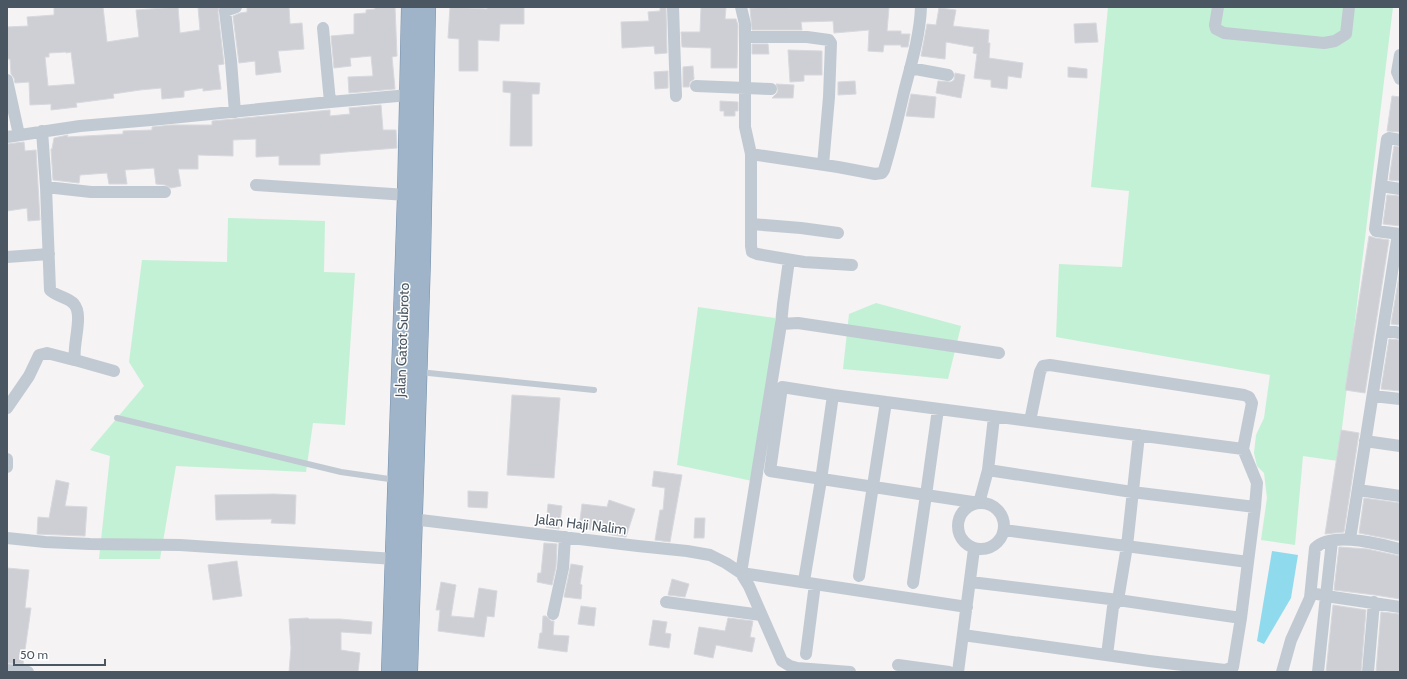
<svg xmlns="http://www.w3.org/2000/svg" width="1407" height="679" viewBox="0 0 1407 679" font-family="Cabin,sans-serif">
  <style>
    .green { fill: #c3f1d5 }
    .water { fill: #90daee }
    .building { fill: #cdcfd5; stroke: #d7d9de; fill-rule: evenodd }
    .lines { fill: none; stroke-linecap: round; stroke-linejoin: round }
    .trunk-casing { stroke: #7690ad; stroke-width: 20 }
    .service { stroke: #c1cad2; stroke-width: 6 }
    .minor { stroke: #c1cad2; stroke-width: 12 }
    .trunk { stroke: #9fb4c9; stroke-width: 19 }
    .labels { text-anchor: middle; stroke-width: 3; stroke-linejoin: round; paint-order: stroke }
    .street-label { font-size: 14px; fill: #4a5661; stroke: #fff }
  </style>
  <rect width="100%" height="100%" fill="#f5f3f3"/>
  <path class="green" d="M 1108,7 L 1393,7 L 1338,461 L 1303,456 L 1295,545 L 1261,540 L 1267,498 L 1264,473 L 1257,466 L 1254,453 L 1256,435 L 1264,418 L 1270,375 L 1056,337 L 1059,264 L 1122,267 L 1129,191 L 1091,187 Z
    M 228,218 L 325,221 L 324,272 L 355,273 L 345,425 L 313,423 L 306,472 L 176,466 L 160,559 L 99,559 L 110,456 L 90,450 L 144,386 L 129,362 L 142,260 L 227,262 Z
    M 876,303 L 961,326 L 948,379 L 843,369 L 849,314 Z
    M 698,307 L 775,318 L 779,362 L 757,482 L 677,465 Z"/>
  <path class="water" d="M 1272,551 L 1298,555 L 1291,598 L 1264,644 L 1257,641 Z"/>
  <path class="building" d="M 54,7 L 103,7 L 107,42 L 139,37 L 136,10 L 178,7 L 180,33 L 200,30 L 198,7 L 219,7 L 218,12 L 224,64 L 218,65 L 221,89 L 203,91 L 203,88 L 184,91 L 184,97 L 162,99 L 161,88 L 140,90 L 113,94 L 114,98 L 76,103 L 77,107 L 51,110 L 51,104 L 30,105 L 29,82 L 15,83 L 14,78 L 11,74 L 10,59 L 8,59 L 7,50 L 7,27 L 28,26 L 27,17 L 54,15 ZM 66,52 L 66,53 L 71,52 L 75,84 L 48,86 L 45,57 L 49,57 L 49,53 Z
    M 247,7 L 289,7 L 290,24 L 302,23 L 304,49 L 278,51 L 281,72 L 256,75 L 255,61 L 239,63 L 233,16 L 240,13 L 247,12 Z
    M 375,7 L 395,7 L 397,56 L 392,57 L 395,89 L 349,93 L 348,77 L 373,76 L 371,56 L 350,58 L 351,66 L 334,68 L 331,36 L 354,34 L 354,14 L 366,13 L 366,10 L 375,9 Z
    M 450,7 L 487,9 L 487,7 L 524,7 L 524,24 L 500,24 L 499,41 L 478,40 L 478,71 L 459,71 L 459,39 L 448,38 Z
    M 660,7 L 666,7 L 667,53 L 655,54 L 654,46 L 622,48 L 621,22 L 649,21 L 648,12 L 660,11 Z
    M 701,7 L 726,7 L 725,19 L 736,19 L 738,25 L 737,68 L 711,68 L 711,48 L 682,47 L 681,32 L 700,32 Z
    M 770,7 L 788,7 L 788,8 L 889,7 L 887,31 L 901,31 L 901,34 L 910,34 L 908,47 L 901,47 L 901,45 L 884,45 L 883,52 L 868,51 L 869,30 L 834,33 L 833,21 L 801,22 L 802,30 L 752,30 L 750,8 Z
    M 939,8 L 956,10 L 953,26 L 989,30 L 988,43 L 990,43 L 989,58 L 1023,63 L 1021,78 L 1008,76 L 1007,89 L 991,87 L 991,80 L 974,78 L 977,54 L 973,53 L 974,47 L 946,42 L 945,59 L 921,56 L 927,24 L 936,25 Z
    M 1096,23 L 1098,42 L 1075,43 L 1074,24 Z
    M 752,44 L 768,44 L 769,54 L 752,54 Z
    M 788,50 L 822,51 L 822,75 L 804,75 L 804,81 L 790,82 Z
    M 693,66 L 694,79 L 690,82 L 689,87 L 683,87 L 683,67 Z
    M 1068,67 L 1087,69 L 1087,78 L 1068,77 Z
    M 668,71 L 668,88 L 655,89 L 654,72 Z
    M 955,73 L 965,75 L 961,98 L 936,93 L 938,81 L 951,82 L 954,80 Z
    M 503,81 L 540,83 L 539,94 L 532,94 L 532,146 L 510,146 L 511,93 L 503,92 Z
    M 855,81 L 856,94 L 838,95 L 838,82 Z
    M 776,84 L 794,85 L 793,98 L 772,98 L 777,93 L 778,90 Z
    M 911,94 L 936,97 L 934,118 L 906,116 Z
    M 1392,96 L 1400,97 L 1400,132 L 1387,131 Z
    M 720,101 L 738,102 L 738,111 L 735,111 L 735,116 L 724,116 L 724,111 L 720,111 Z
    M 381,105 L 383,130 L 396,130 L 397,148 L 320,154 L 320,165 L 279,165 L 279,156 L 256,157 L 256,139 L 233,140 L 233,156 L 198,155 L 198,169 L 178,169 L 181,186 L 171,188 L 165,185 L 156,184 L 154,168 L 125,170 L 127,184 L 109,184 L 107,173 L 80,175 L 79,183 L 53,180 L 51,149 L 52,149 L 54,138 L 68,135 L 67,137 L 123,134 L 123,131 L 152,130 L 152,127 L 172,125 L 212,125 L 212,121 L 330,110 L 330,116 L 350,114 L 349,108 Z
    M 24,142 L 25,151 L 36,150 L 40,220 L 28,221 L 27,208 L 7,211 L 7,144 Z
    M 1394,146 L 1400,147 L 1400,181 L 1389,180 Z
    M 1387,195 L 1400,196 L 1400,226 L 1383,224 Z
    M 1369,236 L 1375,238 L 1389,240 L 1365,393 L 1345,390 Z
    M 1400,270 L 1400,325 L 1391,324 Z
    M 1389,339 L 1400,340 L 1400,391 L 1381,389 Z
    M 512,395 L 560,398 L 554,478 L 507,475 Z
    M 1341,430 L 1359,433 L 1344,532 L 1325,534 Z
    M 654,471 L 682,475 L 670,542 L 655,540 L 660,510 L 663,510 L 665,488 L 652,486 Z
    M 56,480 L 69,483 L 65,506 L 87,507 L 85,536 L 37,534 L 38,517 L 49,518 Z
    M 468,491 L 488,492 L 487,508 L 468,507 Z
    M 274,494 L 296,495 L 295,524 L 271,523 L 272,519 L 216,520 L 215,495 Z
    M 1364,498 L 1400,503 L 1400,541 L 1359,533 Z
    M 609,500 L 635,509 L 626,537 L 612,535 L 596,530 L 579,528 L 582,504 L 607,507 Z
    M 548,504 L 562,506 L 559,529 L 546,527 Z
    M 695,518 L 705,518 L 704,538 L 694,538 Z
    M 544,543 L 557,544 L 556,567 L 552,585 L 537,582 L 538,573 L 541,573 Z
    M 1339,547 L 1367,549 L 1400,556 L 1400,599 L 1375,595 L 1334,590 Z
    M 237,561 L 242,596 L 213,600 L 208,565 Z
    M 571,564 L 583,566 L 580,584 L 582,585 L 581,599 L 564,597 Z
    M 7,568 L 29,570 L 25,608 L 31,608 L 23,664 L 7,663 Z
    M 672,579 L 689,584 L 685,597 L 668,595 Z
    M 441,582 L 456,585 L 451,616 L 474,618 L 479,588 L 497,591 L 494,617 L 487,616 L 484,637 L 438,631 L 440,610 L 436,610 Z
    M 1333,605 L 1366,610 L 1361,672 L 1326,672 Z
    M 581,606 L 596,608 L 594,626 L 578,624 Z
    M 1381,612 L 1400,614 L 1400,672 L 1376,672 Z
    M 543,616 L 546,616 L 551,621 L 554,621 L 553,635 L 569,636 L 567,652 L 538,648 L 540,633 L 542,633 Z
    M 308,618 L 309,619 L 340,619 L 372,622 L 371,634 L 341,632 L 341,650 L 360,653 L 358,672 L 289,672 L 291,648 L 289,619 Z
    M 728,618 L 753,621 L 750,637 L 755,638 L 752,652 L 716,645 L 713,658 L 694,654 L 699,627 L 725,631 Z
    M 653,620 L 667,622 L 665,633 L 671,634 L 669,648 L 649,645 Z"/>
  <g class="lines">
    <defs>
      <path id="trunk" d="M 391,672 L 407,195 L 411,7
        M 408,672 L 421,259 L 426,7"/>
    </defs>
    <use href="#trunk" class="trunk-casing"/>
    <path class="service" d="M 419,372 L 594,390
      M 117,418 L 341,472 L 396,480"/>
    <path class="minor" d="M 673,7 L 676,96
      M 741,7 L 745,24 L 745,127 L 751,154 L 751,246 L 752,252 L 757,254 L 804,262 L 852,265
      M 1218,7 L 1215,25 L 1216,29 L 1224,33 L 1324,43 L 1335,41 L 1346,34 L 1349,7
      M 323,28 L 330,102
      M 745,37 L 807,37 L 829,40 L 831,43 L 829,97 L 823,165
      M 1400,55 L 1397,72 L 1400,79
      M 910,68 L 948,75
      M 7,80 L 19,135
      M 696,86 L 771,89
      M 235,112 L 231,61 L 225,11 L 236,7
      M 42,131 L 46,187 L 50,290 C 57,297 68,297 74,304 C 84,315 72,346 75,360 L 114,371
      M 7,137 L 80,126 L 151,120 L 330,102 L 409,95
      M 1400,140 L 1389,138 L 1387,139 L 1375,229 L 1376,231 L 1400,234
      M 751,154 L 838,167 L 875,174 L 882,173 L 884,170 C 892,144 898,118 904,92 C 911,65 920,35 921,7
      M 256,185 L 407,195
      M 1381,186 L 1400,189
      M 46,187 L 91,192 L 165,192
      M 751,224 L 801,228 L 838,233
      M 7,257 L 49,254
      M 781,324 L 783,304 L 789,260
      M 1383,330 L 1400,333
      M 833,395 L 782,387 L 770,471 L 926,495 L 938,409
      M 1373,396 L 1400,399
      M 7,408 L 29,376 L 39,355 L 47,353 L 74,360
      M 1365,441 L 1400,446
      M 7,459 L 7,467
      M 988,470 L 1132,492 L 1255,507 L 1257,483 L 1243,449
      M 1358,490 L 1400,496
      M958 526a23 23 0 1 1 46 0a23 23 0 1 1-46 0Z
      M 412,519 L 638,546 L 687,551 L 710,555 L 726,563 L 741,573 L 815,584 L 806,654
      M 1004,530 L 1248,562 L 1255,507
      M 7,538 L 45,542 L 90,544 L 180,545 L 395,559
      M 1350,539 L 1398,234
      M 1332,541 L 1326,596 L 1400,607
      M 859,576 L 886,402
      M 804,581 L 821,480 L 833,395 L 886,402 L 1243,449 L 1252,403 L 1249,397 L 1244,395 L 1050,365 L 1043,366 L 1040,372 L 1030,421
      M 971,582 L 1118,600 L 1241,618 L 1248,562
      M 913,583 L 926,495 L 979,503 L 988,470 L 994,417
      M 815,584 L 967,607
      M 1317,594 L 1326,596 L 1318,672
      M 666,602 L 761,615
      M 553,614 L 563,568 L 565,537
      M 963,635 L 1149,661 L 1225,670 L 1233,667 L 1241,618
      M 1107,655 L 1113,607 L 1118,600 L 1127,546 L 1139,435
      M 898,665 L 949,672
      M 7,670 L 28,672
      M 850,672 L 797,668 L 790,666 L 782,661 L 749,586 L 741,573 L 781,324 L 798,323 L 999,353
      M 958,672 L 974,549
      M 1282,672 L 1291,640 L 1310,598 L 1315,548 C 1332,531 1378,544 1400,549
      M 1368,672 L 1374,602"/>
    <use href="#trunk" class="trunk"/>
  </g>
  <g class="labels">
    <g class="street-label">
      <text transform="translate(402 340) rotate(-88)" y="5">Jalan Gatot Subroto</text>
      <text transform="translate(581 524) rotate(7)" y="5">Jalan Haji Nalim</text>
    </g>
  </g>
  <rect width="1407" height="679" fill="none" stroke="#4a5661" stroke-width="16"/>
  <path d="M14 659v6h91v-6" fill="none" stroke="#4a5661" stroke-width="2"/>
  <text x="20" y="659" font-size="12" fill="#4a5661" stroke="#ffffff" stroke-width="3" paint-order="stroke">50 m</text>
</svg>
